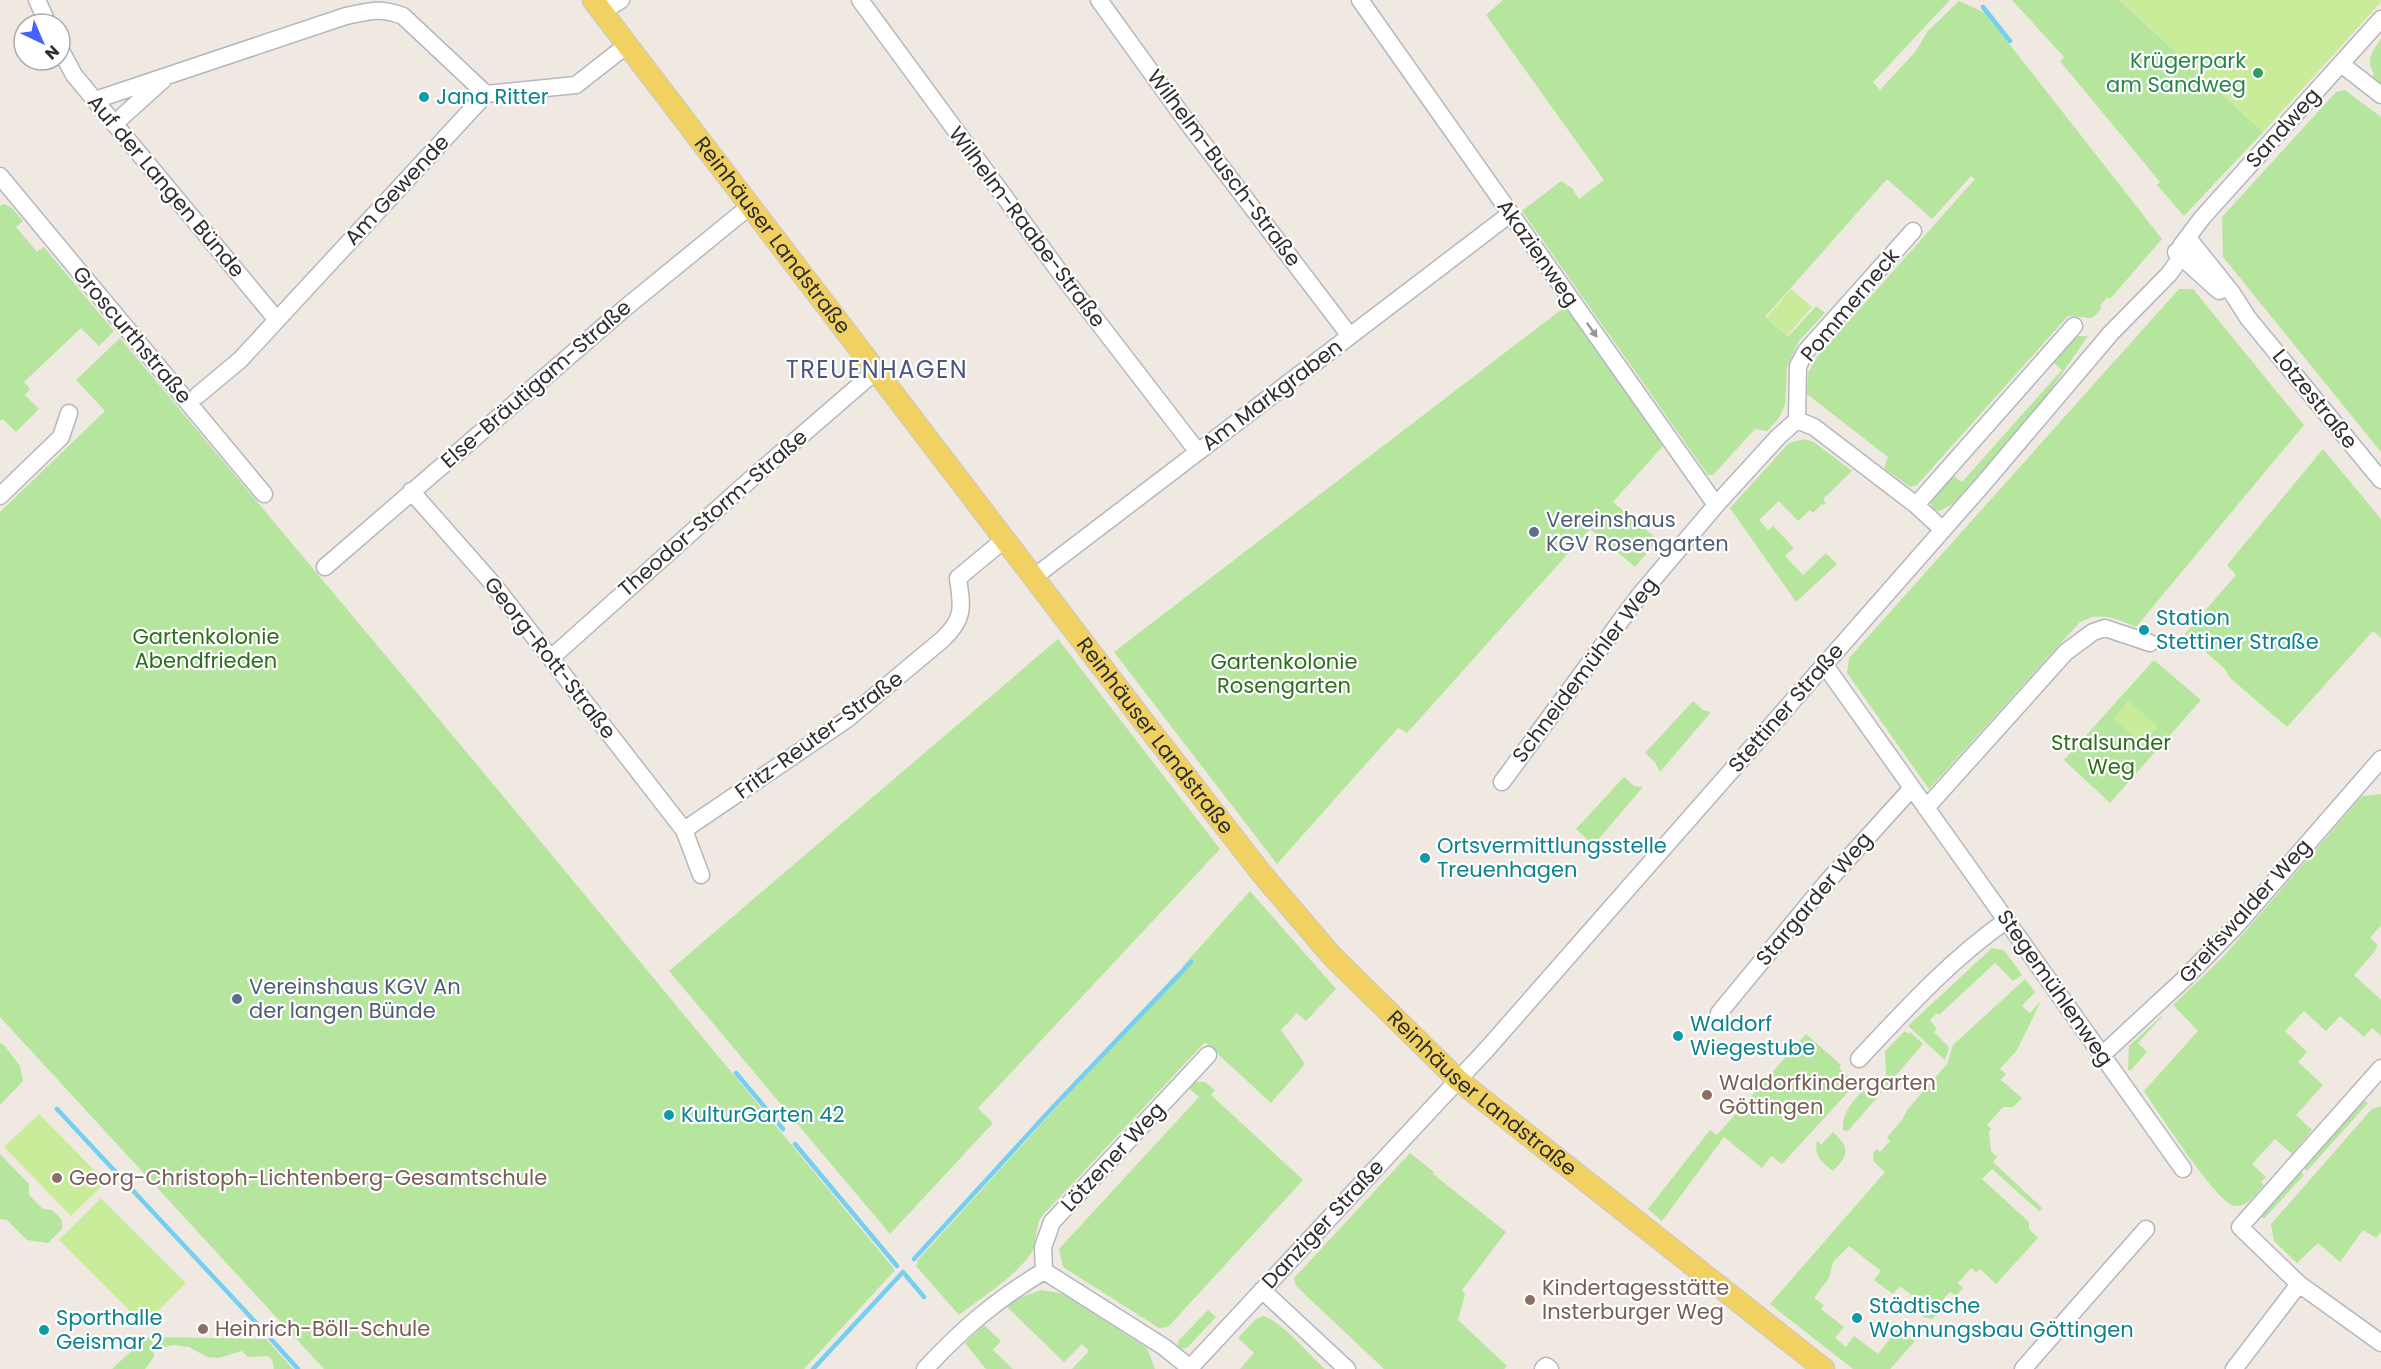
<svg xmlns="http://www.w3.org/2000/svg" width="2381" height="1369" viewBox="0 0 2381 1369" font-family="Poppins,sans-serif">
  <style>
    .green { fill: #b6e59e }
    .pitch { fill: #c9ec9a }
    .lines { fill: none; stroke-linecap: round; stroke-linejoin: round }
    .stream { stroke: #75cff0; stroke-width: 4.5 }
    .minor-casing { stroke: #b4b7c1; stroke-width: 19 }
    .major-casing { stroke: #c9c9c9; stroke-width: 23 }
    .minor { stroke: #fff; stroke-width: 16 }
    .major { stroke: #f2d163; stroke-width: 21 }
    .oneway { fill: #969696 }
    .leisure-dot { fill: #2e9e5b; stroke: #fff; stroke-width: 2 }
    .culture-dot { fill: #0f9aa8; stroke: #fff; stroke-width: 2 }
    .service-dot { fill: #5c6f8a; stroke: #fff; stroke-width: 2 }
    .education-dot { fill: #8d6e63; stroke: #fff; stroke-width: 2 }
    .labels { text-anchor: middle; stroke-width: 4.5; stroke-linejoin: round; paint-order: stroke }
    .leisure-label { font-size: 21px; fill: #27864d; stroke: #fff; text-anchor: end }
    .culture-label { font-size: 21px; fill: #0d838f; stroke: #fff; text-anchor: start }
    .street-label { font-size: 21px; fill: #2e2e2e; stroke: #fff }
    .service-label { font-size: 21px; fill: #4e5e75; stroke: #fff; text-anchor: start }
    .park-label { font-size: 21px; fill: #2c6e1b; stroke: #fff }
    .education-label { font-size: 21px; fill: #785e54; stroke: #fff; text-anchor: start }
    .quarter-label { font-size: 24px; letter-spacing: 1.5px; fill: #4d5680; stroke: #fff }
  </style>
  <rect width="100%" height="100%" fill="#efe9e1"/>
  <path class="green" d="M 1503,0 L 1950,0 L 1873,82 L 1880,90 L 1916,51 L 1927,32 L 1959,1 L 1985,13 L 2162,239 L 2110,299 L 2107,297 L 2100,306 L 2102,308 L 2092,318 L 2068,316 L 1917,485 L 1910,487 L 1884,468 L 1888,457 L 1807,394 L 1808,373 L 1817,357 L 1975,179 L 1971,176 L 1932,219 L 1887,179 L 1765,317 L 1788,337 L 1816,306 L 1825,313 L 1799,341 L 1787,367 L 1785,405 L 1779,418 L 1767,431 L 1755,429 L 1713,475 L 1708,475 L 1522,211 L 1561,181 L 1572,188 L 1579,199 L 1604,180 L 1486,15 Z
    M 2012,0 L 2119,0 L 2263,132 L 2184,216 L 2157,185 L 2160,182 L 2060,61 L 2064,57 Z
    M 2381,39 L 2381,85 L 2372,78 L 2374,73 C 2365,61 2373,50 2381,39 Z
    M 2345,90 L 2381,117 L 2381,452 L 2223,257 L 2222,217 L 2336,92 Z
    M 3,204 L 12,208 L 23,221 L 16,227 L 37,252 L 44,247 L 114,331 L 99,346 L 81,328 L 24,382 L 30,389 L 25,395 L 39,409 L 16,432 L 3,419 L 0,421 L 0,206 Z
    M 2179,289 L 2193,289 L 2304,425 L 2136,627 C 2117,619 2099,610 2079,623 L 1929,789 L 1847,673 L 1849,658 Z
    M 1566,306 L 1663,446 L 1613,502 L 1658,540 L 1635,567 L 1590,529 L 1407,733 L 1398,728 L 1277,864 L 1114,652 Z
    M 2077,336 L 2088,336 L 2040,405 L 1954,503 L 1940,511 L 1933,510 L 1930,501 L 1952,475 L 1962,482 L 2062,370 L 2053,362 Z
    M 120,338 L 479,767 L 895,1270 L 804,1369 L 324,1369 L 0,1017 L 0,512 L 105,411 L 76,380 Z
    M 1804,439 L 1814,442 L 1852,471 L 1823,499 L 1826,503 L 1824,505 L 1822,504 L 1813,513 L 1810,510 L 1798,521 L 1779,501 L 1759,520 L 1768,530 L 1773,526 L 1794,548 L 1785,556 L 1803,575 L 1826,553 L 1837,564 L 1796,602 L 1730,508 L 1789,443 Z
    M 2323,449 L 2381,519 L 2381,638 L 2373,631 L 2287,727 L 2229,677 L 2225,669 L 2185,634 L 2236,575 L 2227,565 Z
    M 1058,639 L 1220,849 L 978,1108 L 993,1123 L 890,1234 L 669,971 Z
    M 2154,660 L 2201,700 L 2110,803 L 2064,760 Z
    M 1693,701 L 1703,710 L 1711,712 L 1660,772 L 1655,762 L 1645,753 Z
    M 1624,777 L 1634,786 L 1643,787 L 1591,848 L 1587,839 L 1576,829 Z
    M 2381,794 L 2381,925 L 2370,938 L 2377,944 L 2376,950 L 2354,975 L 2381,1000 L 2381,1036 L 2372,1028 L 2364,1037 L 2340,1016 L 2326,1031 L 2304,1011 L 2285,1031 L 2307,1052 L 2298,1062 L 2323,1085 L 2296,1115 L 2312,1130 L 2292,1154 L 2275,1139 L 2252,1164 L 2266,1177 L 2261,1182 L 2264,1185 C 2256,1193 2248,1207 2235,1206 C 2217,1204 2157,1110 2144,1091 L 2198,1031 L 2173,1005 L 2224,956 L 2362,796 Z
    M 1250,891 L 1336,989 L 1306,1021 L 1297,1013 L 1281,1030 L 1305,1064 L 1271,1103 L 1205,1042 L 1042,1216 C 1034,1227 1038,1245 1030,1255 C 1012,1279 982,1297 959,1315 L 916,1266 L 918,1264 L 917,1261 L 1075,1087 L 1185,970 L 1183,966 Z
    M 1992,948 L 2004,950 L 2022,975 L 2013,981 L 1995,963 L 1939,1015 L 1937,1013 L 1930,1020 L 1937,1029 L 1934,1032 L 1949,1047 L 1945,1060 L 1908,1026 Z
    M 2025,979 L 2035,992 L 2022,1006 L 2030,1013 L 2041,1001 L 2017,1050 L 2000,1069 L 2006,1074 L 2001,1080 L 2022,1098 L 2013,1107 L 2003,1107 L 1987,1125 L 1991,1129 L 1989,1132 L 1991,1151 L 1997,1157 L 1993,1162 L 2042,1208 L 2039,1211 L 1992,1169 L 1982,1179 L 2029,1222 L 2029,1229 L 2038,1238 L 1996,1284 L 1980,1269 L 1976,1272 L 1971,1268 L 1958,1283 L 1963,1288 L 1956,1296 L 1950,1292 L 1943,1299 L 1948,1304 L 1932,1319 L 1923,1317 L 1929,1309 L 1900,1286 L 1893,1294 L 1874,1280 L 1881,1271 L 1849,1246 L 1833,1262 L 1829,1278 L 1814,1298 L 1824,1305 L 1821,1309 L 1844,1327 L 1835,1338 L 1846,1347 L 1854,1336 L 1878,1354 L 1897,1330 L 1915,1341 L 1890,1369 L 1853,1369 L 1770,1304 L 1885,1172 L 1874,1162 L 1873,1153 L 1877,1149 L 1880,1152 L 1890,1141 L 1887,1137 L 1902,1120 L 1907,1110 L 1947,1064 L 1953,1045 Z
    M 2166,1012 L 2138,1043 L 2147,1052 L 2131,1070 L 2128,1070 L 2129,1046 Z
    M 1905,1031 L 1908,1034 L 1910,1032 L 1923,1044 L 1848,1131 L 1843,1130 C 1842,1113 1852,1102 1863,1090 L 1868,1094 L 1886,1074 L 1885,1051 Z
    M 1806,1034 L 1841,1065 L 1839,1068 L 1853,1081 L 1851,1089 L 1782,1164 L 1771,1156 L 1762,1168 L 1724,1137 L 1662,1221 L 1648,1209 L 1710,1130 L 1717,1135 Z
    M 0,1043 L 4,1045 L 20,1066 L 23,1081 L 0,1105 Z
    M 1192,1082 L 1205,1082 L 1215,1090 L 1211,1095 L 1303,1180 L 1168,1327 L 1159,1328 L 1063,1267 L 1059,1249 L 1199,1097 L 1188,1087 Z
    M 2364,1100 L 2368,1103 L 2307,1171 L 2303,1168 Z
    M 2381,1106 L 2381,1232 L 2376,1238 L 2363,1230 L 2340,1262 L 2318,1243 L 2297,1263 L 2274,1241 L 2271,1224 L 2372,1109 Z
    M 1833,1132 C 1851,1148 1848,1156 1833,1171 C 1823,1163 1813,1156 1817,1141 L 1821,1145 Z
    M 1410,1153 L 1434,1172 L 1433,1174 L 1506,1232 L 1462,1290 L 1465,1295 L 1458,1320 L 1507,1366 L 1504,1369 L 1384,1369 L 1296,1286 L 1294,1278 Z
    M 0,1154 L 29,1184 L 29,1195 L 43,1209 L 52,1210 L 62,1220 L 62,1229 L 48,1243 L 27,1240 L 7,1220 L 0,1219 Z
    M 2300,1171 L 2304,1175 L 2264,1219 L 2261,1216 Z
    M 1042,1290 L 1063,1294 L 1147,1348 L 1155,1369 L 1072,1369 L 1089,1351 L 1082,1344 L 1064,1362 L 1007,1307 L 1018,1298 Z
    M 1208,1310 L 1216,1317 L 1188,1347 L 1184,1349 L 1178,1347 L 1178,1341 Z
    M 1263,1316 C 1283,1322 1309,1355 1325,1369 L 1240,1369 L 1254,1353 L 1238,1338 L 1255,1320 Z
    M 984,1325 L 1001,1341 L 993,1350 L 1013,1369 L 986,1369 L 965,1343 Z
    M 156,1337 L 266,1339 L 293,1369 L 274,1369 L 272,1360 L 268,1356 L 248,1357 L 242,1351 L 219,1358 L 207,1357 L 189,1347 L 173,1345 L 161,1348 Z
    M 145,1338 L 150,1338 L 152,1340 L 154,1357 L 145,1369 L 112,1369 Z"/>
  <path class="pitch" d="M 2119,0 L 2381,0 L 2381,2 L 2263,132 Z
    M 1791,289 L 1812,307 L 1787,336 L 1766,318 Z
    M 2129,701 L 2158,727 L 2142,744 L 2113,719 Z
    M 39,1114 L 106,1182 L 71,1216 L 4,1147 Z
    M 101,1198 L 186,1283 L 144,1325 L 59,1240 Z"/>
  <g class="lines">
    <path class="stream" d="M 1983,7 L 2010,41
      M 736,1073 L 783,1129
      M 57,1109 L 260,1327
      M 795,1144 L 897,1266
      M 914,1259 L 1054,1106 L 1191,962
      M 271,1339 L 298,1369
      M 813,1369 L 903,1272 L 924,1297"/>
    <defs>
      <path id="minor" d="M 37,0 L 48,24
        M 860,0 L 1064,278 L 1198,452
        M 1099,0 L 1187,122 L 1350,336
        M 1360,0 L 1716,505
        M 602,12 L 621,0
        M 60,49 L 74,75 L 277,320
        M 2341,64 L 2381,95
        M 95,100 L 346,16 C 369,11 381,7 403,16 L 486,94
        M 114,124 L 163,80
        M 0,176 L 264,494
        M 2188,238 L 2232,293 L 2248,318 L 2381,480
        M 2181,246 L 2202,218 L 2381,19
        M 2176,252 L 2219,291
        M 198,395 L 240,360 L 486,94 L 576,85 L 627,45
        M 1797,420 L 1814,427 L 1916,505 L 1943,530
        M 411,491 L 493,584 L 684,830 L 701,875
        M 0,496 L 61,437 L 69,413
        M 1916,505 L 2074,326
        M 325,567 L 625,308 L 750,206
        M 1034,577 L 1510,214
        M 551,658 L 751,479 L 877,370
        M 1824,664 L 2183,1169
        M 1502,782 L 1639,596 L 1716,505 L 1779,436 L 1797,420 L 1798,366 L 1806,351 L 1913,231
        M 1926,808 L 2066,652 L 2093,632 L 2105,628 L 2150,643
        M 684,830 L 846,720 L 943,639 C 965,618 962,607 958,578 L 1005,539
        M 1719,1013 L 1826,883 L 1912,788
        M 2102,1055 L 2183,980 L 2235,927 L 2381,759
        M 1859,1059 C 1905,1010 1951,959 2007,920
        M 2381,1068 L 2240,1227 L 2299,1284 L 2381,1343
        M 1044,1271 L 1043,1247 L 1052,1222 L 1208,1055
        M 1262,1290 L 1347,1369
        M 925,1369 C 963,1328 996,1300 1044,1271 L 1164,1347 L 1190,1368
        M 1189,1369 L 1487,1049 L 1984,483 L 2111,333 L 2169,274 L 2182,256 L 2188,238
        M 1543,1369 L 1546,1366 L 1550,1369
        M 2023,1369 L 2146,1229
        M 2234,1369 L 2299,1284"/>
      <g id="major">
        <path id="s1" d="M 593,0 L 1147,726 L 1262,874 L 1332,956 L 1458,1080 L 1824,1369"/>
      </g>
    </defs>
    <use href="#minor" class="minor-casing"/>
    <use href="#major" class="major-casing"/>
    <use href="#minor" class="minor"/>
    <use href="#major" class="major"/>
  </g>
  <defs><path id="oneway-solid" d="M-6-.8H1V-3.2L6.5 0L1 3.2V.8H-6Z" transform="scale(1.5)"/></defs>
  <use class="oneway" href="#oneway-solid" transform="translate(1592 330) rotate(55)"/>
  <circle class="leisure-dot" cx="2258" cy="73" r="6"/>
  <g class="culture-dot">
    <circle cx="424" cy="97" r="6"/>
    <circle cx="2144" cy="630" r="6"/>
    <circle cx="1425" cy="858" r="6"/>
    <circle cx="1678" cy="1036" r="6"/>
    <circle cx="669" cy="1115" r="6"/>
    <circle cx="1857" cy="1318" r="6"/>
    <circle cx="44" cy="1330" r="6"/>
  </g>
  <g class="service-dot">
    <circle cx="1534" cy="532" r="6"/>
    <circle cx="237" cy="999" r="6"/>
  </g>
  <g class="education-dot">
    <circle cx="1707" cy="1095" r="6"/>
    <circle cx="57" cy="1178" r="6"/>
    <circle cx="1530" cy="1300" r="6"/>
    <circle cx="203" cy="1329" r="6"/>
  </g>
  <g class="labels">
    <g class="leisure-label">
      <text x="2246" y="68">Krügerpark<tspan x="2246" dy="24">am Sandweg</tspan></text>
    </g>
    <g class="culture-label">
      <text x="436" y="104">Jana Ritter</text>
      <text x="2156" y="625">Station<tspan x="2156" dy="24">Stettiner Straße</tspan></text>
      <text x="1437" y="853">Ortsvermittlungsstelle<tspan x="1437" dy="24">Treuenhagen</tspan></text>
      <text x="1690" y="1031">Waldorf<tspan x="1690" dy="24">Wiegestube</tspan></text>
      <text x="681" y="1122">KulturGarten 42</text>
      <text x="1869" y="1313">Städtische<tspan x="1869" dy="24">Wohnungsbau Göttingen</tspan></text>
      <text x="56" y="1325">Sporthalle<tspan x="56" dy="24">Geismar 2</tspan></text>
    </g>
    <g class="street-label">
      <text transform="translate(2283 128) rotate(-48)" y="7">Sandweg</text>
      <text transform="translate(1224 168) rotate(53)" y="7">Wilhelm-Busch-Straße</text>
      <text transform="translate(166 186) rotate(50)" y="7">Auf der Langen Bünde</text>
      <text transform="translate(397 190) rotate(-47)" y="7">Am Gewende</text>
      <text transform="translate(1027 227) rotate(53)" y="7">Wilhelm-Raabe-Straße</text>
      <text dy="7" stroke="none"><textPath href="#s1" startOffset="296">Reinhäuser Landstraße</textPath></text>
      <text transform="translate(1538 253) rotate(55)" y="7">Akazienweg</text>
      <text transform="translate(1850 305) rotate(-50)" y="7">Pommerneck</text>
      <text transform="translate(132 335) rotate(50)" y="7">Groscurthstraße</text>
      <text transform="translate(536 384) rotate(-41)" y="7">Else-Bräutigam-Straße</text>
      <text transform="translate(1272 395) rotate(-37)" y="7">Am Markgraben</text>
      <text transform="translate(2315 399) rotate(51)" y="7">Lotzestraße</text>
      <text transform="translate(713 513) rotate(-41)" y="7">Theodor-Storm-Straße</text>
      <text transform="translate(550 658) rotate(52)" y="7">Georg-Rott-Straße</text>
      <text transform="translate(1585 670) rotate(-53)" y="7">Schneidemühler Weg</text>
      <text transform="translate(1786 708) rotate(-49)" y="7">Stettiner Straße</text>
      <text transform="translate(819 735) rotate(-36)" y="7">Fritz-Reuter-Straße</text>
      <text dy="7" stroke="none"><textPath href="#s1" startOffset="926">Reinhäuser Landstraße</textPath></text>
      <text transform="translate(1814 899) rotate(-50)" y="7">Stargarder Weg</text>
      <text transform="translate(2245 911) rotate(-48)" y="7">Greifswalder Weg</text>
      <text transform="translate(2055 988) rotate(55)" y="7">Stegemühlenweg</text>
      <text dy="7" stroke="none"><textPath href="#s1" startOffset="1412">Reinhäuser Landstraße</textPath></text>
      <text transform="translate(1113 1157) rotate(-47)" y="7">Lötzener Weg</text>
      <text transform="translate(1323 1224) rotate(-47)" y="7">Danziger Straße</text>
    </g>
    <g class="service-label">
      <text x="1546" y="527">Vereinshaus<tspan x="1546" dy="24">KGV Rosengarten</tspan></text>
      <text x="249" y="994">Vereinshaus KGV An<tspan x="249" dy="24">der langen Bünde</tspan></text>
    </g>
    <g class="park-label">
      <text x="206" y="644">Gartenkolonie<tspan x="206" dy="24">Abendfrieden</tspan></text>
      <text x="1284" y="669">Gartenkolonie<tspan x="1284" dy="24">Rosengarten</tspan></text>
      <text x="2111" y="750">Stralsunder<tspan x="2111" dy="24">Weg</tspan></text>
    </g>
    <g class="education-label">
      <text x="1719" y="1090">Waldorfkindergarten<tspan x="1719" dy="24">Göttingen</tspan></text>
      <text x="69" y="1185">Georg-Christoph-Lichtenberg-Gesamtschule</text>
      <text x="1542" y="1295">Kindertagesstätte<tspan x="1542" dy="24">Insterburger Weg</tspan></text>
      <text x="215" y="1336">Heinrich-Böll-Schule</text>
    </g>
    <g class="quarter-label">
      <text x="877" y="378">TREUENHAGEN</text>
    </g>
  </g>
  <g transform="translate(42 42) rotate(136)"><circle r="28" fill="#ffffff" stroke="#ababab" stroke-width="1.5"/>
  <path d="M0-4.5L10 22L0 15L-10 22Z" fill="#4264fb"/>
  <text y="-9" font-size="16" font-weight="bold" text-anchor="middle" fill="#2e2e2e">N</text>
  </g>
</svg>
